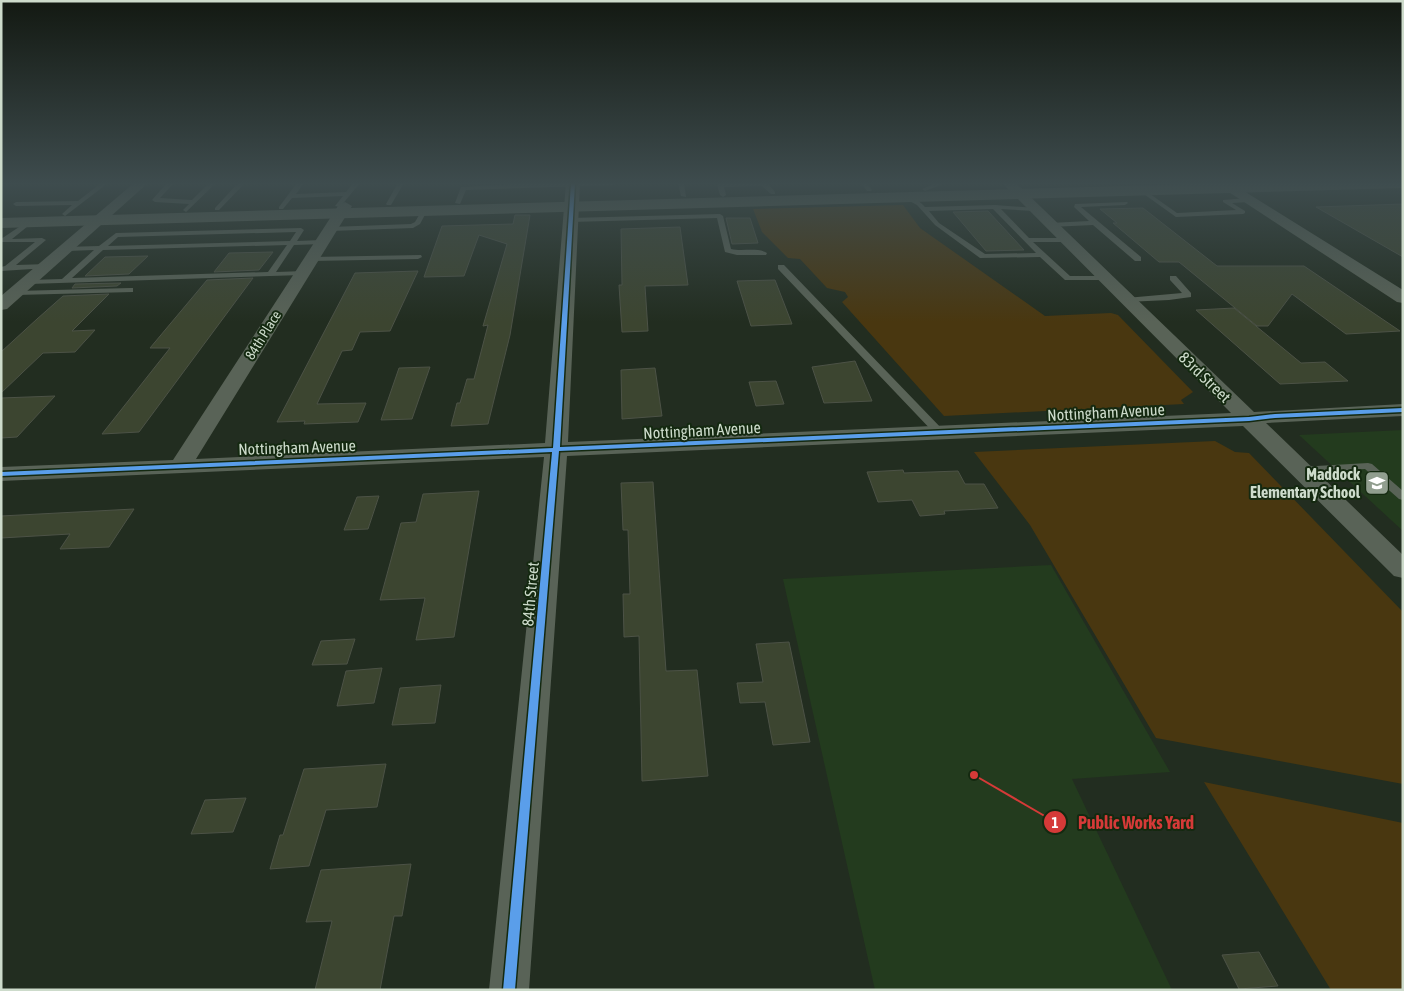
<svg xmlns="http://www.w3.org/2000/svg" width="1404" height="991" viewBox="0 0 1404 991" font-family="'Asap Condensed',sans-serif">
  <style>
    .built { fill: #233b1e }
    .green { fill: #493710 }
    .building { fill: #3c4530; stroke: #4c5246 }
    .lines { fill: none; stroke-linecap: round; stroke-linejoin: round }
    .service { fill: #596357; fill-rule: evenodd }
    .minor { fill: #596357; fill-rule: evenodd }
    .primary { fill: #586356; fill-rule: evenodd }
    .cycleway-casing { stroke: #142910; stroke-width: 3 }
    .cycleway { fill: #5a9eea; fill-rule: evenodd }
    .labels { text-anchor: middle; stroke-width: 4; stroke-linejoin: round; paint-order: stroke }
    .far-street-label { font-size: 14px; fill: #cddbcb; stroke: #142910 }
    .street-label { font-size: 16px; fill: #cddbcb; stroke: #142910 }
    .poi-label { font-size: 16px; font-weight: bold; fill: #cddbcb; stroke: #142910; text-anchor: end }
    .leader { fill: none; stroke: #d53a38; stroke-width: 2 }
    .callout-dot { fill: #d53a38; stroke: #142910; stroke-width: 2 }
    .mark-label { font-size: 15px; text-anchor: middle; font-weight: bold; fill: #fff }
    .callout-label { font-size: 18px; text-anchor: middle; font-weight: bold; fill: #d53a38; stroke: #142910; stroke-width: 4; stroke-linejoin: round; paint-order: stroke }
  </style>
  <rect width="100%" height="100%" fill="#222d20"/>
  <path class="built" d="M 1403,430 L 1403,531 L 1299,435 Z
    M 1051,565 L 1170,772 L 1072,779 L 1172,990 L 875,990 L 783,579 Z"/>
  <path class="green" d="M 903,205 L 920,228 L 1045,316 L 1111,313 L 1118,315 L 1193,392 L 1181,400 L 1184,404 L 944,416 L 842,302 L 848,297 L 845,292 L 827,288 L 800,259 L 788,258 L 762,232 L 753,209 Z
    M 1215,441 L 1235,452 L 1249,453 L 1403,612 L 1403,784 L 1156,738 L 1030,525 L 974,452 Z
    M 1204,782 L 1403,823 L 1403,990 L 1331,990 Z"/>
  <path class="building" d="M 1403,204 L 1403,257 L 1316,207 Z
    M 1143,208 L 1217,266 L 1304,266 L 1400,331 L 1346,334 L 1292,294 L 1268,326 L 1257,326 L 1179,262 L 1159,262 L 1113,223 L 1117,223 L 1100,209 Z
    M 988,211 L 1024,250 L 986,251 L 953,212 Z
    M 515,215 L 530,215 L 510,335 L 488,424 L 451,426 L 457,403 L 460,403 L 467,379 L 474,379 L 488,325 L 483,326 L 507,244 L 479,235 L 464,276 L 424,277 L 442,226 L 513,224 Z
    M 726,218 L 750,218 L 758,243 L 732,244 Z
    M 680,227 L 688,285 L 645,286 L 648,331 L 622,332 L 619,285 L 622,285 L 621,229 Z
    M 273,252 L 259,270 L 214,272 L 229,253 Z
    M 148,256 L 129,274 L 85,276 L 105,257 Z
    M 418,271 L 390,331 L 360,332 L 352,350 L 342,351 L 317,404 L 366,403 L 358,422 L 304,424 L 305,421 L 277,422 L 355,273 Z
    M 253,278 L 139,432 L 102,434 L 170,348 L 150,348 L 207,280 Z
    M 775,280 L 792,324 L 751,326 L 737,281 Z
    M 121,283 L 117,286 L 72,288 L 75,284 Z
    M 109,294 L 72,331 L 95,330 L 75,352 L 43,353 L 1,393 L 1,352 L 37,319 L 63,296 Z
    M 1234,308 L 1301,363 L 1325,362 L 1348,381 L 1280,384 L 1196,310 Z
    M 855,361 L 872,401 L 824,403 L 812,367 Z
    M 430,367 L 412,419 L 381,420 L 399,368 Z
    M 655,368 L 662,416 L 622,419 L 621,370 Z
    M 776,381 L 784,404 L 756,406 L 749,382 Z
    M 55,396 L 17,437 L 1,438 L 1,398 Z
    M 903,470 L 904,473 L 958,471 L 965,484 L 984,484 L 998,508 L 944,511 L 945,514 L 920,516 L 912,500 L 878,502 L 867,472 Z
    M 653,482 L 666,671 L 697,670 L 708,776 L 642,781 L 639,636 L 624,637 L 623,594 L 630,594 L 628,530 L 623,530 L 621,483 Z
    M 479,491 L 454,637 L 416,640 L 425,598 L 380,600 L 401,523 L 416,522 L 423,494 Z
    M 379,496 L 368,529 L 344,530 L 357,497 Z
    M 134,509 L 109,547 L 60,549 L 70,534 L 1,538 L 1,516 Z
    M 355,639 L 347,664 L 312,665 L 321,641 Z
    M 789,642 L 810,742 L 773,745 L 765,702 L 740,703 L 737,683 L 763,682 L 756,644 Z
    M 382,668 L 374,703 L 337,706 L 346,671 Z
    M 441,685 L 435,723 L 392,725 L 400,688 Z
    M 386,764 L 377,807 L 326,810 L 309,866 L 270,869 L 280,835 L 283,835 L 304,769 Z
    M 246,798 L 233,832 L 191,834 L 205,800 Z
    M 411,864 L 402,916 L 394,916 L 380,990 L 315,990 L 332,921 L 306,922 L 321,870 Z
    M 1259,952 L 1278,986 L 1239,989 L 1222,955 Z"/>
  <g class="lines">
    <path class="service" d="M 101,183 L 108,183 L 65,216 L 62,214 L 72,205 L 16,206 L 13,204 L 16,202 L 78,201 Z
      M 167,183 L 174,183 L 160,198 L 192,200 L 209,183 L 216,183 L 186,212 L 183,210 L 189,204 L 155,202 L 152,200 Z
      M 238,183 L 245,183 L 219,210 L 215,210 L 215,208 Z
      M 297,183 L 304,183 L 296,194 L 346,192 L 353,183 L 360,183 L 340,207 L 335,206 L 343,196 L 292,198 L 283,209 L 279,209 L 279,207 Z
      M 398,183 L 404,183 L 391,205 L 387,205 L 386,204 Z
      M 531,183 L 537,184 L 617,183 L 614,185 L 466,190 L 460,204 L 455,203 L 461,187 Z
      M 678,183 L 684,183 L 686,197 L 681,196 Z
      M 767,183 L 775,192 L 775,194 L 771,194 L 762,186 L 724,187 L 726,195 L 723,197 L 720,195 L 717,185 L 719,183 Z
      M 861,183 L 867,183 L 872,190 L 871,191 L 867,191 Z
      M 936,183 L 946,183 L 925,191 L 922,189 Z
      M 1143,189 L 1177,213 L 1236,210 L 1223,202 L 1223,200 L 1248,198 L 1251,200 L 1248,202 L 1232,203 L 1245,211 L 1245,213 L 1243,214 L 1176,217 L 1141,192 L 1141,190 Z
      M 904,196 C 911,195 920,201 925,207 L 995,205 L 1036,208 L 1036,210 L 1034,211 L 1001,209 L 1029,238 L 1069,238 L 1069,242 L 1033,242 L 1070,276 L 1104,276 L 1108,278 L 1104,280 L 1065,280 L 1040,257 L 980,258 L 935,225 L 917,205 L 904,198 ZM 993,209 L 1036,253 L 985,254 L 939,223 L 929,211 Z
      M 1127,202 L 1128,203 L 1125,205 L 1081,207 L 1141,257 L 1141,261 L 1135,261 L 1093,225 L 1050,227 L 1047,225 L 1050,223 L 1089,221 L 1074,207 L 1075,204 Z
      M 424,209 L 427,211 L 420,224 L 413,228 L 330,231 L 327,229 L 330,227 L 411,224 L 415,222 L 422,210 Z
      M 720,214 L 723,216 L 731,249 C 742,252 757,247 767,253 L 766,255 L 737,255 L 725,252 L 717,218 L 570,222 L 567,220 L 570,218 Z
      M 28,221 L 33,222 L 12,239 L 42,238 L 46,240 L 16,265 L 48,264 L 52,266 L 48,268 L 1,271 L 1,267 L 5,266 L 35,242 L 1,242 L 1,239 Z
      M 301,228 L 304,230 L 297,241 L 322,240 L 326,242 L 322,244 L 294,245 L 276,272 L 305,271 L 305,275 L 302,275 L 29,284 L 25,282 L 29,280 L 62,279 L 94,250 L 67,251 L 63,249 L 64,247 L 99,246 L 116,233 ZM 296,232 L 290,241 L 108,246 L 118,237 ZM 287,245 L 268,272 L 72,278 L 103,250 Z
      M 421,255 L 422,257 L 418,259 L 311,261 L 307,259 L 311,257 Z
      M 778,265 L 784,265 L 944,431 L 945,433 L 944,435 L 936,435 L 778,269 Z
      M 1170,276 L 1176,276 L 1191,293 L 1191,297 L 1169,300 L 1126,302 L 1122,300 L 1126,298 L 1182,293 L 1170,280 Z
      M 130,288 L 133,288 L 133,292 L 16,295 L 12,293 L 16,291 Z
      M 1368,463 L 1372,464 L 1403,491 L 1403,500 L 1399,499 L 1365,469 L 1299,473 L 1294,470 L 1299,467 Z"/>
    <path class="minor" d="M 134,183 L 148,183 L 7,309 L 1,310 L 1,296 Z
      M 566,183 L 580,183 L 568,442 L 1231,413 L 1002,183 L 1016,183 L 1254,412 L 1403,404 L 1403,416 L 1266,423 L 1403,555 L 1403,578 L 1394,576 L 1243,426 L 567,456 L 529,990 L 489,990 L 544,457 L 1,481 L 1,467 L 173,460 L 338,206 L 345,202 L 352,206 L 196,459 L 545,443 Z
      M 1215,183 L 1231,183 L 1403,290 L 1403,303 L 1397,302 Z"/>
    <path class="primary" d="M 1229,183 L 1403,183 L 1403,188 L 1,228 L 1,218 Z"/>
    <defs>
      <path id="cycleway" d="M 571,183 L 575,183 L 560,447 L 1249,417 L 1275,414 L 1403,408 L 1403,412 L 1275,418 L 1249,421 L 559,451 L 515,990 L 503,990 L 552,452 L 1,476 L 1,472 L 553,448 Z"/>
    </defs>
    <use href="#cycleway" class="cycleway-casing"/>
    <use href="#cycleway" class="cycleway"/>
  </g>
  <linearGradient id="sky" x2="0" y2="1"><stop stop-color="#131912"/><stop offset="0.57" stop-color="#3e4c4e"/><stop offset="1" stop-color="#3e4c4e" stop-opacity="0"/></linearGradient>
  <rect width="1404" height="322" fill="url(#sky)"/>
  <defs>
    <symbol id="school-square" viewBox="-11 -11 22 22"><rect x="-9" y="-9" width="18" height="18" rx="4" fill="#919e8f" stroke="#142910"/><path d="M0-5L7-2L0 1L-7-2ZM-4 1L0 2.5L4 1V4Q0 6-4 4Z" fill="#fff"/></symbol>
  </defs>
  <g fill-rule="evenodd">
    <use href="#school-square" x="1363" y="469" width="28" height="28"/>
  </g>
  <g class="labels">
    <g class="far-street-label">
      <text transform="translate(263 335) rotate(-58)" y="5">84th Place</text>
    </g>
    <g class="street-label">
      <text transform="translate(1205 377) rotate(44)" y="6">83rd Street</text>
      <text transform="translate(1106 412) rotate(-3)" y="6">Nottingham Avenue</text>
      <text transform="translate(702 430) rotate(-3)" y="6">Nottingham Avenue</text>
      <text transform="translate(297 447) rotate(-2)" y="6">Nottingham Avenue</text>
      <text transform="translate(530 594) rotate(-85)" y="6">84th Street</text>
    </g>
    <g class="poi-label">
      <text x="1360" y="480">Maddock<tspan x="1360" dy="18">Elementary School</tspan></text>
    </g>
  </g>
  <path class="leader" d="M974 775L1055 822"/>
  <g class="callout-dot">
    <circle cx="974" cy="775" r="5"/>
    <circle cx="1055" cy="822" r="12"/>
  </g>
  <g class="mark-label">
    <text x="1055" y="828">1</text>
  </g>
  <g class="callout-label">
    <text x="1136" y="829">Public Works Yard</text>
  </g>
  <rect width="1404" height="991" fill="none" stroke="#cddbcb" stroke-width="5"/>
</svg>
